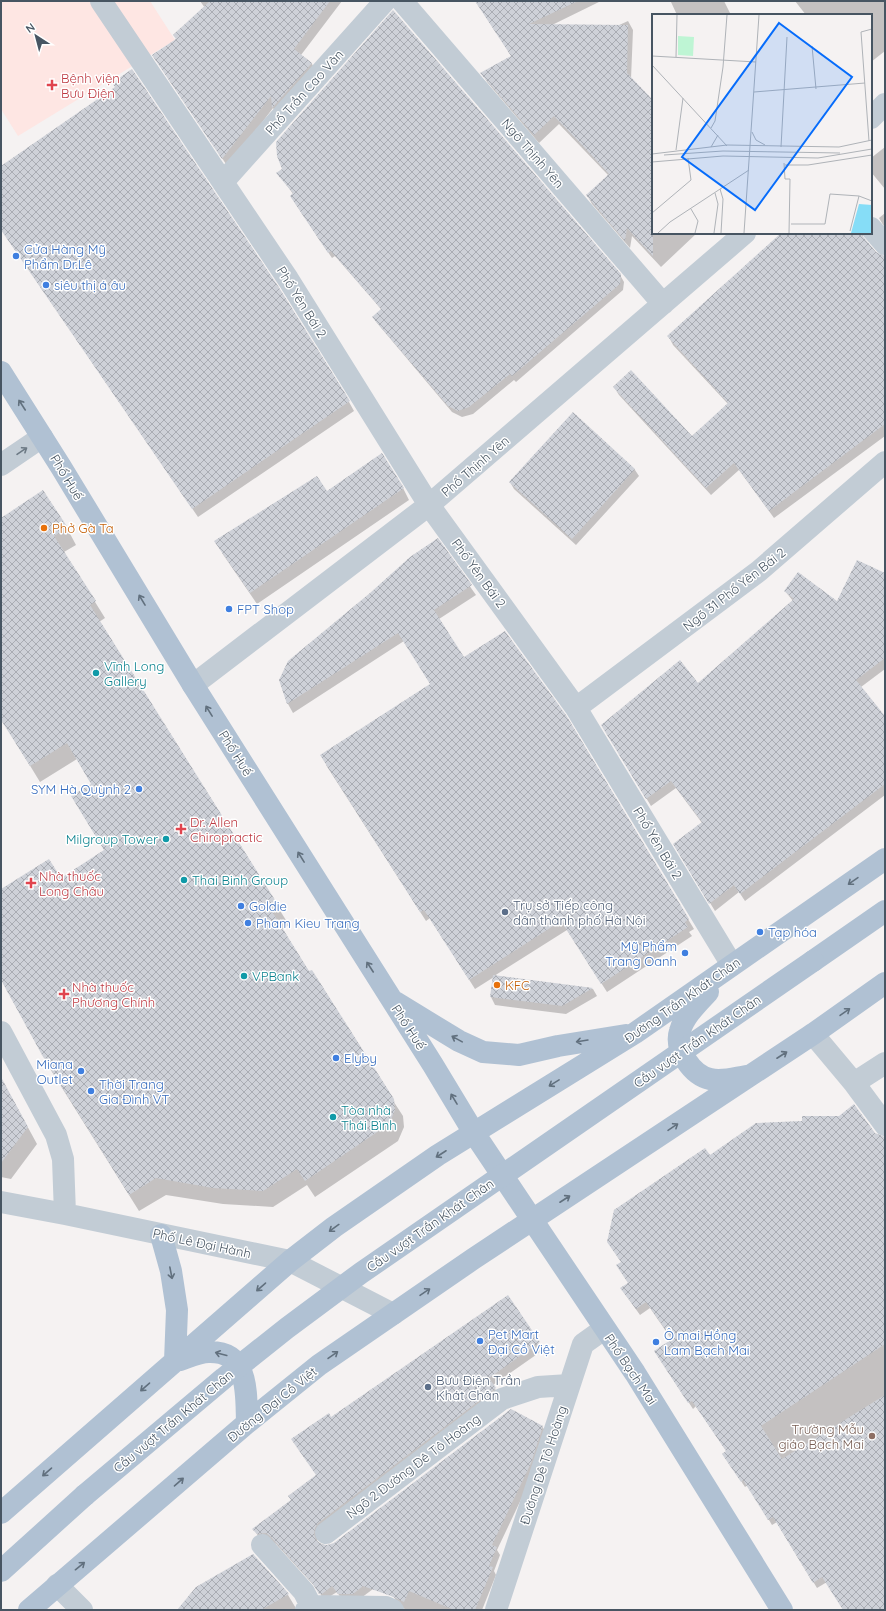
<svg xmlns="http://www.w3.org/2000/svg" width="886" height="1611" viewBox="0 0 886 1611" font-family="Quicksand,sans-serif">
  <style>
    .medical { fill: #fee6e3 }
    .shadow { fill: #0003 }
    .building { fill: url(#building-cross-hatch) }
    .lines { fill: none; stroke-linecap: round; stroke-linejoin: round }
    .minor { stroke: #c2ccd5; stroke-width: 22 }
    .major { stroke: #b0c1d3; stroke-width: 22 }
    .major-bridge { stroke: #b0c1d3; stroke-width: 22 }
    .oneway { stroke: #61707e }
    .oneway2 { stroke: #6c7984 }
    .health-dot { fill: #e0444e; stroke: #fff; stroke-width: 1.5 }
    .shop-dot { fill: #3f7fe0; stroke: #fff; stroke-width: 1.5 }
    .food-dot { fill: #e8710a; stroke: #fff; stroke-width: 1.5 }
    .culture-dot { fill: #0f9aa8; stroke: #fff; stroke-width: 1.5 }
    .service-dot { fill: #5c6f8a; stroke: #fff; stroke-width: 1.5 }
    .education-dot { fill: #8d6e63; stroke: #fff; stroke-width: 1.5 }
    .labels { text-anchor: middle; stroke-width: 3; stroke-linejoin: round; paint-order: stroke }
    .health-label { font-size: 13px; fill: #be3a42; stroke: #fff; text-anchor: start }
    .street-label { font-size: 13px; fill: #475562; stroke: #fff }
    .shop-label { font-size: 13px; fill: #366cbe; stroke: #fff; text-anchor: start }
    .food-label { font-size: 13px; fill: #c56008; stroke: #fff; text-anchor: start }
    .culture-label { font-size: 13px; fill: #0d838f; stroke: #fff; text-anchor: start }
    .service-label { font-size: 13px; fill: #4e5e75; stroke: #fff; text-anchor: start }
    .education-label { font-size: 13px; fill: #785e54; stroke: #fff; text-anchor: end }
    .inset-road { fill: none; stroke: #afb3b8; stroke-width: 1 }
    .view { fill: #066cfb; fill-opacity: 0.15; stroke: #066cfb; stroke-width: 2 }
    .inset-edge { fill: none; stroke: #475562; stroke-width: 2 }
  </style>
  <defs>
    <pattern id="building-cross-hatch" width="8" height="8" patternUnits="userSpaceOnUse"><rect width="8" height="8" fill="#ced1d8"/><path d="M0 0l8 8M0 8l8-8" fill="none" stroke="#a9acb3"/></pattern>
  </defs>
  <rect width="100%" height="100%" fill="#f5f2f2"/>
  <path class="medical" d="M 1,1 L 150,1 L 175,40 L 18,136 L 1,109 Z"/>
  <path class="shadow" d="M 200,1 L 342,1 L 301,55 L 312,64 L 317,73 L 278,116 L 273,108 L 228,167 L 159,64 L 205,8 Z
    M 476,1 L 601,1 L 550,26 L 593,37 L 628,21 L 633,30 L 631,79 L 653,102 L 653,233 L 697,233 L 661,267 L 632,236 L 630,248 L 592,204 L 587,195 L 609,176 L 559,124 L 539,143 L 487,82 L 482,73 L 512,56 Z
    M 673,1 L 724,1 L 731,15 L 677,15 L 671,2 Z
    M 795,1 L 885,1 L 885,51 L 871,62 L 871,15 L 806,15 Z
    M 885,147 L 885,189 L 871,172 L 871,158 Z
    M 1,167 L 349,402 L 354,411 L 198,517 L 1,229 Z
    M 278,173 L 620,275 L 624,282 L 623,290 L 516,382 L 514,380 L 473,414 L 462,417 L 452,412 L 377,323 L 373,317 L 382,310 L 335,256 L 332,258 L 295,203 L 293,194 Z
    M 885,213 L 885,228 L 879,218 Z
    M 782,233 L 863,233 L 863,239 L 875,253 L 885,257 L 885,436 L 774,518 L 739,470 L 711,495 L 619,395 L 614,387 L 692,438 L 728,404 L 673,345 L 669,337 Z
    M 573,413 L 635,470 L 639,476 L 576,545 L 514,489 L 510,482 Z
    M 403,488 L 409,500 L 257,604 L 222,553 L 327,492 Z
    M 1,519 L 67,528 L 76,545 L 64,552 L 105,618 L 99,622 L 279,909 L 289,925 L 282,930 L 403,1116 L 404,1127 L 398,1141 L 315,1197 L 307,1185 L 273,1207 L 223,1204 L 166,1195 L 139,1211 L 52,1072 L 1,977 L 1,890 L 61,879 L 105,851 L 92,784 L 77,759 L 40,782 L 1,718 Z
    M 437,540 L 476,595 L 439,619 L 464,659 L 565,715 L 694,929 L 689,932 L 692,936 L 607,992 L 567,930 L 494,976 L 593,989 L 597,996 L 566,1014 L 495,1005 L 491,997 L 494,977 L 475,989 L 430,918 L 426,921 L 326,765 L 431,684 L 404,641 L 293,713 L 288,704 L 280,680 Z
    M 885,574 L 885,669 L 861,687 L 885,718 L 885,795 L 745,901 L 739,892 L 715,911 L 674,844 L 702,823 L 676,788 L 651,806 L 602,725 L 698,685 L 793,601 L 785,591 L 838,603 Z
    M 1,1078 L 37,1144 L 11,1179 L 1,1177 Z
    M 874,1133 L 885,1140 L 885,1610 L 844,1610 L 827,1582 L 817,1588 L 777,1522 L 772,1525 L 748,1485 L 745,1487 L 727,1460 L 727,1452 L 696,1406 L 693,1409 L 659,1357 L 672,1340 L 650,1308 L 640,1315 L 625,1294 L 629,1283 L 622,1262 L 710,1157 Z
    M 508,1297 L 543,1350 L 493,1385 L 499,1396 L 318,1535 L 317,1542 L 327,1546 L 334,1544 L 542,1426 L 547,1434 L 535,1470 L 497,1550 L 500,1555 L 494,1571 L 496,1575 L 482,1610 L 406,1610 L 398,1604 L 394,1597 L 421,1553 L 357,1601 L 343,1601 L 337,1592 L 324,1600 L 318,1590 L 276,1544 L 258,1536 L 254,1529 L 291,1500 L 317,1475 L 331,1418 Z
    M 253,1555 L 288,1595 L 297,1610 L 178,1610 Z"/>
  <path class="building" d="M 210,1 L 330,1 L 294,49 L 312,63 L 272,108 L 271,96 L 222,159 L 152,55 L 176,39 L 173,35 Z
    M 475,1 L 578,1 L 529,24 L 628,25 L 627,73 L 653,100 L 653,256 L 627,228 L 625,241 L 586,195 L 609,174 L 583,146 L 554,116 L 534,135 L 480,73 L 511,56 Z
    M 393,10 L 621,274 L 620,284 L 512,376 L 510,374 L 469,407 L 458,411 L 448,406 L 372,317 L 381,309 L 331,251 L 328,253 L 290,196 L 293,193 L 276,173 L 282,169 L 277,156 L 276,142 Z
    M 132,69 L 278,286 L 350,401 L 192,509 L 1,230 L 1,166 L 115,87 L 112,83 Z
    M 781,233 L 860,233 L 876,252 L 885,256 L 885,424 L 769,511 L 734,463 L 706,488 L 613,387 L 631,370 L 692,436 L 728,403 L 667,336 Z
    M 573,412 L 635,469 L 572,539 L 509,482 Z
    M 382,453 L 404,488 L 250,593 L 214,541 L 317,476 L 327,491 Z
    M 43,490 L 68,528 L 54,536 L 96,601 L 90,605 L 280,908 L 273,913 L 309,971 L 312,970 L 394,1099 L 395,1110 L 389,1124 L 305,1181 L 297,1169 L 263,1191 L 213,1188 L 156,1178 L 129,1195 L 42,1055 L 1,980 L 1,889 L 49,859 L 61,878 L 104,850 L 71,796 L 91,784 L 67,743 L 30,766 L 1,720 L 1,518 Z
    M 438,538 L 472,585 L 434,610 L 464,657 L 505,631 L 566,715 L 689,919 L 685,922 L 688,927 L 601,984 L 561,921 L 469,980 L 424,910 L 420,912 L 320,755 L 430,684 L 398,633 L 287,704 L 279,680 L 288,661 L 370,593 L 410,557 Z
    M 857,560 L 885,573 L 885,658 L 856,680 L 885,716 L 885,784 L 740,894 L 734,885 L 709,904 L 673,844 L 702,822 L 671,781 L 646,799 L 601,725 L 680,660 L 698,683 L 794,599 L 784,591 L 798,572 L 837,601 Z
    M 493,975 L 593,988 L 562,1006 L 490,997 Z
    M 1,1077 L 28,1127 L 1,1163 Z
    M 854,1104 L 875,1133 L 885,1137 L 885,1344 L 761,1426 L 782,1459 L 885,1395 L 885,1610 L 843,1610 L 822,1577 L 813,1583 L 773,1517 L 768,1520 L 743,1480 L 741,1482 L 722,1454 L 726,1451 L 692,1401 L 688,1403 L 654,1351 L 672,1339 L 646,1302 L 636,1309 L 620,1288 L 628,1283 L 616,1265 L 621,1262 L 607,1242 L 614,1210 L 705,1148 L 710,1155 L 756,1123 L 802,1121 L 802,1116 L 839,1116 Z
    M 508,1295 L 540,1342 L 489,1378 L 496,1388 L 318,1523 L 315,1528 L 314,1534 L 316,1540 L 321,1544 L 327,1545 L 334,1543 L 511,1409 L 543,1426 L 531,1463 L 492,1545 L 497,1547 L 489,1566 L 493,1567 L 475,1610 L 454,1610 L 409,1591 L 404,1602 L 391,1596 L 363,1586 L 353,1594 L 338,1594 L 332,1586 L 322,1594 L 319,1594 L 313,1584 L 271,1537 L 266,1533 L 257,1534 L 252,1529 L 291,1500 L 288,1496 L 316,1475 L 291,1439 L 329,1413 L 331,1417 Z
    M 253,1554 L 289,1594 L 261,1610 L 177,1610 L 196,1587 Z"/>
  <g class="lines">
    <path class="minor" d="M 101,1 L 288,279 L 429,505 L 576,708 L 732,965
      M 402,1 L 663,304
      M 871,118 L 885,104
      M 223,182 L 385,1
      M 871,228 L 885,244
      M 1,465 L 42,437
      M 193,685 L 429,505 L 745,233
      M 576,708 L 759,571 L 885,462
      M 1,1032 L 56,1135 L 63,1159 L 65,1214
      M 813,1034 L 854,1083 L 885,1125
      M 854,1083 L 885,1063
      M 1,1202 L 65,1214 L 290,1261 L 393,1314
      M 326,1533 L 502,1399 L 538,1387 L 569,1385
      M 262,1545 L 304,1592 L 311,1606 L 306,1610
      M 57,1585 L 82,1610
      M 311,1606 L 386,1607 L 393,1610
      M 496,1610 L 583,1344 L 604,1329"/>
    <path class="major" d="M 1,372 L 61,467 L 193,685 L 433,1065 L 474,1133 L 635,1373 L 782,1610
      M 813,961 L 885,911
      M 708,992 C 698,1003 684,1016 680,1031 C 674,1049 692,1075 710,1079 C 722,1082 734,1078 746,1076
      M 395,1002 L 459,1041 L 483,1052 L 519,1055 L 558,1046 L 626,1035
      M 161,1235 L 171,1271 L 177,1310 L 175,1361
      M 180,1360 C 189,1357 200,1352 209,1352 C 250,1351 246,1395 247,1423
      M 1,1513 L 290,1261 L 334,1227 L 438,1155 L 635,1033 L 885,859
      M 1,1571 L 85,1495
      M 29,1610 L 247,1423 L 319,1365 L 473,1259 L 813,1034 L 885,983"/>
    <path class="major-bridge" d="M 85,1495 L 224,1378 L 287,1328 L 361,1273 L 813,961"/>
  </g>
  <defs><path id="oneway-shaft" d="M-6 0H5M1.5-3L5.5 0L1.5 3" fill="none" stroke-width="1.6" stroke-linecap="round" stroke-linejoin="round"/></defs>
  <g class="oneway">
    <use href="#oneway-shaft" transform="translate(22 405) rotate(-123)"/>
    <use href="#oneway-shaft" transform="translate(142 600) rotate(-121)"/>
    <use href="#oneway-shaft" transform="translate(209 711) rotate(-122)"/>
    <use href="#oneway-shaft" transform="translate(301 857) rotate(-122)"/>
    <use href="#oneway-shaft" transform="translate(853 881) rotate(145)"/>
    <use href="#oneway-shaft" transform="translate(370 967) rotate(-123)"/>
    <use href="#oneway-shaft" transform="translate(845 1012) rotate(-35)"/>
    <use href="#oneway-shaft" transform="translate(457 1039) rotate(-151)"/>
    <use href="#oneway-shaft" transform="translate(582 1041) rotate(171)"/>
    <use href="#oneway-shaft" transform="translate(782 1055) rotate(-33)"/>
    <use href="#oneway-shaft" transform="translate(554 1083) rotate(148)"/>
    <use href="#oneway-shaft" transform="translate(454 1099) rotate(-121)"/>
    <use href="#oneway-shaft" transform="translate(673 1127) rotate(-34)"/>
    <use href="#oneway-shaft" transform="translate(441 1154) rotate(147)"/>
    <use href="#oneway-shaft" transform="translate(565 1199) rotate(-33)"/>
    <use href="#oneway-shaft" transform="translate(334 1228) rotate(144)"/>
    <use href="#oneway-shaft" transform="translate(171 1273) rotate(79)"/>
    <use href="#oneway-shaft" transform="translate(261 1287) rotate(139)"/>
    <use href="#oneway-shaft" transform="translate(425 1292) rotate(-34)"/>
    <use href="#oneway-shaft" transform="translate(221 1354) rotate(-165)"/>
    <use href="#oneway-shaft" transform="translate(333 1355) rotate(-35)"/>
    <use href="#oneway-shaft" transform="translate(145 1387) rotate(139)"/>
    <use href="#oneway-shaft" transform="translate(47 1472) rotate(139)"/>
    <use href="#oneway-shaft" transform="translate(179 1482) rotate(-41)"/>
    <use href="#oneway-shaft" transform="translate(80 1566) rotate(-39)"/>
  </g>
  <use class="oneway2" href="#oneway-shaft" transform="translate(22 451) rotate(-34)"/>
  <g class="health-dot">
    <path d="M50 79h4v4h4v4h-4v4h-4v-4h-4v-4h4z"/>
    <path d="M179 823h4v4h4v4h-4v4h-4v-4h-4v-4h4z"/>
    <path d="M29 877h4v4h4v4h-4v4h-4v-4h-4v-4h4z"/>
    <path d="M62 988h4v4h4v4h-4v4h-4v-4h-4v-4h4z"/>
  </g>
  <g class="shop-dot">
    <circle cx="16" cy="256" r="4"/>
    <circle cx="46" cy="285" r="4"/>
    <circle cx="229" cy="609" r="4"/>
    <circle cx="139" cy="789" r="4"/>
    <circle cx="241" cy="906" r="4"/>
    <circle cx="248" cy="923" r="4"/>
    <circle cx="760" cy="932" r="4"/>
    <circle cx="685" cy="953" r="4"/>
    <circle cx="336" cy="1058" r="4"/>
    <circle cx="81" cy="1071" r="4"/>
    <circle cx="91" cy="1091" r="4"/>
    <circle cx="480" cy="1341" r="4"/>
    <circle cx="656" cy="1342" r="4"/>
  </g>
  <g class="food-dot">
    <circle cx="44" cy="528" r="4"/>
    <circle cx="497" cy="985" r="4"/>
  </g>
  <g class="culture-dot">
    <circle cx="96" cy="673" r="4"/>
    <circle cx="166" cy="839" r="4"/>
    <circle cx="184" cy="880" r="4"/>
    <circle cx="244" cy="976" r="4"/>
    <circle cx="333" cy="1117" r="4"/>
  </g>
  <g class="service-dot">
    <circle cx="505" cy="912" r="4"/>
    <circle cx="428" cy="1387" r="4"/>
  </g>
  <circle class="education-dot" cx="872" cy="1436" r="4"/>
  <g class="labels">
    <g class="health-label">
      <text x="61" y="83">Bệnh viện<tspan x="61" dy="15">Bưu Điện</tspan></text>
      <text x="190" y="827">Dr. Allen<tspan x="190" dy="15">Chiropractic</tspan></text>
      <text x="39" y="881">Nhà thuốc<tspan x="39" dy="15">Long Châu</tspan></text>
      <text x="72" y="992">Nhà thuốc<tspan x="72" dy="15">Phương Chính</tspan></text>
    </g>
    <g class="street-label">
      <text transform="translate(304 92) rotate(-48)" y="5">Phố Trần Cao Vân</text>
      <text transform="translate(533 153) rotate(49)" y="5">Ngõ Thịnh Yên</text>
      <text transform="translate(302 302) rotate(58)" y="5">Phố Yên Bái 2</text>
      <text transform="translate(475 466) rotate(-41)" y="5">Phố Thịnh Yên</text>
      <text transform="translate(67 477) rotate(59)" y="5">Phố Huế</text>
      <text transform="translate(479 573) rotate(54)" y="5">Phố Yên Bái 2</text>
      <text transform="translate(734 589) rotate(-38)" y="5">Ngõ 31 Phố Yên Bái 2</text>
      <text transform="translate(236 753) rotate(58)" y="5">Phố Huế</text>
      <text transform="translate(658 843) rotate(59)" y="5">Phố Yên Bái 2</text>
      <text transform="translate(682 1000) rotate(-35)" y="5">Đường Trần Khát Chân</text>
      <text transform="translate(409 1027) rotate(57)" y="5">Phố Huế</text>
      <text transform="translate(697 1041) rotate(-35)" y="5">Cầu vượt Trần Khát Chân</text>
      <text transform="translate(430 1225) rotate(-35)" y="5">Cầu vượt Trần Khát Chân</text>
      <text transform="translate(202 1243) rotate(12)" y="5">Phố Lê Đại Hành</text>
      <text transform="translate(631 1369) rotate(56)" y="5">Phố Bạch Mai</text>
      <text transform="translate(272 1404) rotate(-39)" y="5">Đường Đại Cồ Việt</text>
      <text transform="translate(173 1421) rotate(-40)" y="5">Cầu vượt Trần Khát Chân</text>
      <text transform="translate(543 1465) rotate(-72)" y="5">Đường Đê Tô Hoàng</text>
      <text transform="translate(413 1466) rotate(-37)" y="5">Ngõ 2 Đường Đê Tô Hoàng</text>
    </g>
    <g class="shop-label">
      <text x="24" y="254">Cửa Hàng Mỹ<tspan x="24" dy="15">Phẩm Dr.Lê</tspan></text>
      <text x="54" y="290">siêu thị á âu</text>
      <text x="237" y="614">FPT Shop</text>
      <text x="131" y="794" text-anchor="end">SYM Hà Quỳnh 2</text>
      <text x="249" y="911">Goldie</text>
      <text x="256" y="928">Pham Kieu Trang</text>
      <text x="768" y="937">Tạp hóa</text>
      <text x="677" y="951" text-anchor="end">Mỹ Phẩm<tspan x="677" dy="15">Trang Oanh</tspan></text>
      <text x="344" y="1063">Elyby</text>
      <text x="73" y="1069" text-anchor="end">Miana<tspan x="73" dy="15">Outlet</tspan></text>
      <text x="99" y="1089">Thời Trang<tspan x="99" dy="15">Gia Đình VT</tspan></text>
      <text x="488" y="1339">Pet Mart<tspan x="488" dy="15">Đại Cồ Việt</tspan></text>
      <text x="664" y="1340">Ô mai Hồng<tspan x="664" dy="15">Lam Bạch Mai</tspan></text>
    </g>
    <g class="food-label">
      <text x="52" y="533">Phở Gà Ta</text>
      <text x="505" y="990">KFC</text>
    </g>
    <g class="culture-label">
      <text x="104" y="671">Vĩnh Long<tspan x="104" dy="15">Gallery</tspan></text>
      <text x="158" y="844" text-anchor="end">Milgroup Tower</text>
      <text x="192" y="885">Thai Binh Group</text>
      <text x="252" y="981">VPBank</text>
      <text x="341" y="1115">Tòa nhà<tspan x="341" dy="15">Thái Bình</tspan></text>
    </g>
    <g class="service-label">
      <text x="513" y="910">Trụ sở Tiếp công<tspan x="513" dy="15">dân thành phố Hà Nội</tspan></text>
      <text x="436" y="1385">Bưu Điện Trần<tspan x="436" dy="15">Khát Chân</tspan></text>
    </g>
    <g class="education-label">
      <text x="864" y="1434">Trường Mẫu<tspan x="864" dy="15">giáo Bạch Mai</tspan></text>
    </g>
  </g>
  <g transform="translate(652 14)">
    <rect width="220" height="220" fill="#f5f2f2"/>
    <path d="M 26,22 L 42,23 L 41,42 L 26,41 Z" fill="#bef5d4"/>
    <path d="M 207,190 L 220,191 L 220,219 L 199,219 Z" fill="#86ddf7"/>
    <path class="inset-road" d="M 160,32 L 164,75M 0,42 L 104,48M 24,43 L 25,1M 0,51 L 75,132M 102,78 L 213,69M 59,114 L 63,107 L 71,53 L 75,1M 100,118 L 104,126 L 113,131M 217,127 L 209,18 L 220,15M 59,133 L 66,121M 129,133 L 135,23M 24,136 L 31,84M 0,140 L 75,131 L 187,133 L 220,126M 12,141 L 71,137 L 188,139M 0,148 L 71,142 L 166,144 L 220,135M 132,149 L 133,165 L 138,165 L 137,219M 133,151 L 156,151 L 220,141M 68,175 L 71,185 L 69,219M 39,195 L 46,207 L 43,219M 0,199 L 39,166 L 36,144M 139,210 L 173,210 L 178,180 L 207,182 L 220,187M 198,217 L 207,182M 6,219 L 18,208 L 97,156M 62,219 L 66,190 L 63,179M 92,219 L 107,1"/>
    <path class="view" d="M 127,9 L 200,63 L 103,196 L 30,143 Z"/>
    <rect width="220" height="220" class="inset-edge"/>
  </g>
  <rect width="886" height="1611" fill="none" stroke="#475562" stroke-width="4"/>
  <g transform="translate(36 36) rotate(324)" stroke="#ffffff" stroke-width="3" paint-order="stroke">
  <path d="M0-3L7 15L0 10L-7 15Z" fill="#475562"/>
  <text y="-6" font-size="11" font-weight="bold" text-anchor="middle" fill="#475562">N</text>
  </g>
</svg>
